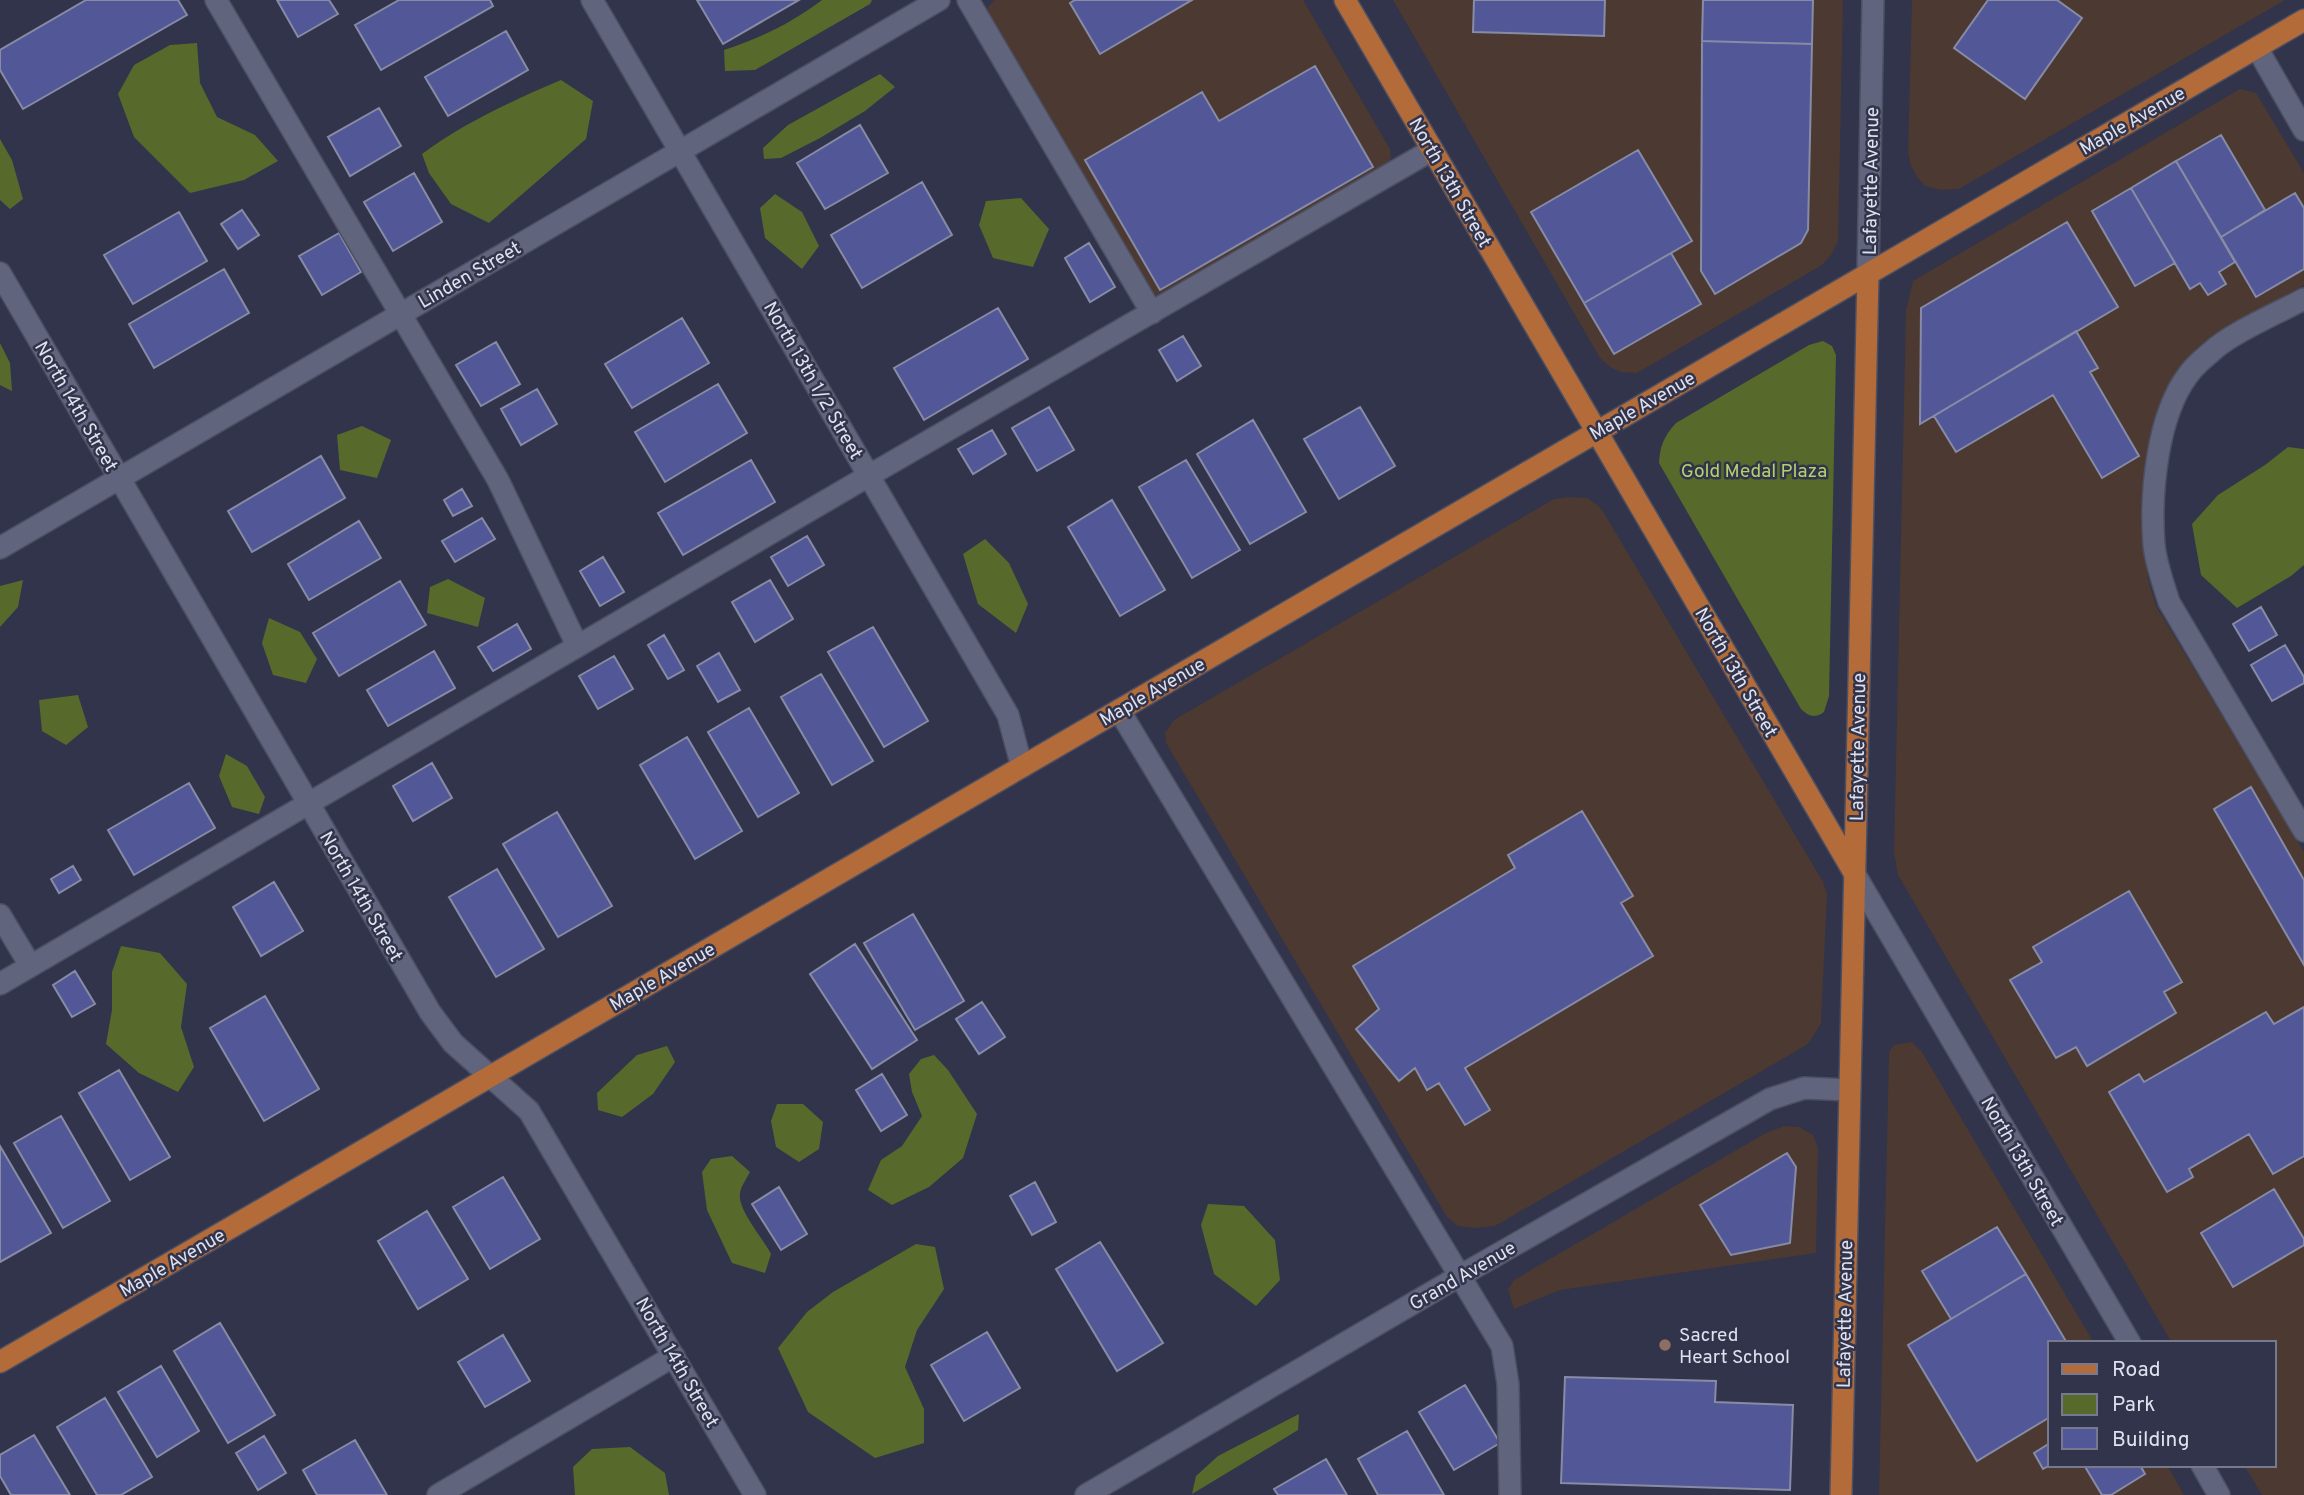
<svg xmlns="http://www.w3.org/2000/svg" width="2304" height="1495" viewBox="0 0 2304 1495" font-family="Overpass,sans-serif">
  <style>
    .commercial { fill: #4c3931 }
    .green { fill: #58692c }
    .building { fill: #525897; stroke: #878ba5; stroke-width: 2 }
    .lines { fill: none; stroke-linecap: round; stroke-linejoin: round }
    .minor-casing { stroke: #4c4f62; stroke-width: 24 }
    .major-casing { stroke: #4c4f62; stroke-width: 24 }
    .minor { stroke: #60647d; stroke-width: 21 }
    .major { stroke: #b26b39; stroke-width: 21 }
    .education-dot { fill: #8d6e63; stroke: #31344a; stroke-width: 2.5 }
    .labels { text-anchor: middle; stroke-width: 5; stroke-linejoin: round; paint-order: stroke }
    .street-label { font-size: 19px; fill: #dfe1ef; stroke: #31344a }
    .park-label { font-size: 19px; fill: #b5d16e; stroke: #31344a }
    .poi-label { font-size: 19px; fill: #dfe1ef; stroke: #31344a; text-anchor: start }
  </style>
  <rect width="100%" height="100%" fill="#31344a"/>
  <path class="commercial" d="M 995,0 L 1303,0 L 1390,149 L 1391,158 L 1387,165 L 1163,294 L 1155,295 L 1148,289 L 988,15 L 988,7 Z
    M 1393,0 L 1843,0 L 1838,241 L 1831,255 L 1822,265 L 1637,373 L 1621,372 L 1610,367 L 1600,358 Z
    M 1912,0 L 2285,0 L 1959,189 L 1941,190 L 1925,186 L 1918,178 L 1911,166 L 1908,152 Z
    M 2240,89 L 2256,93 L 2304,173 L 2304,285 L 2212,339 L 2146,479 L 2142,524 L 2148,579 L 2156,606 L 2304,852 L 2304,1495 L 2262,1495 L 2244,1465 L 2274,1465 L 2274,1343 L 2172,1343 L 1898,875 L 1894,852 L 1906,311 L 1913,281 Z
    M 1569,497 L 1587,498 L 1599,506 L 1604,513 L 1823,882 L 1827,893 L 1821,1023 L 1808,1044 L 1791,1054 L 1495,1226 L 1475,1228 L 1458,1226 L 1447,1217 L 1166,743 L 1165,733 L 1174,720 L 1554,499 Z
    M 1912,1042 L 1922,1052 L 2094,1343 L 2050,1343 L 2050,1465 L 2167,1465 L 2184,1495 L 1879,1495 L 1889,1052 L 1894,1045 Z
    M 1784,1126 L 1799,1127 L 1813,1135 L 1818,1148 L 1816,1253 L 1560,1290 L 1514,1309 L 1508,1290 L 1514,1280 L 1764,1134 Z"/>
  <path class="green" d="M 822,0 L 872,0 L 870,4 L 755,70 L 725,71 L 724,50 C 760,38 792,23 822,0 Z
    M 197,43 L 200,83 L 217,117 L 255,135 L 278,161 L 244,180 L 190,193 L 134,137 L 118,94 L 134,65 L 170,45 Z
    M 880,74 L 895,87 L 865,111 L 820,138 L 781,158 L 764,159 L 763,148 L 788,125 Z
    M 561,80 L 593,101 L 586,139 L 489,223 L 451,204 L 429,173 L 422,154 C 465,122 512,101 561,80 Z
    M 0,139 L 12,160 L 23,199 L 10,209 L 0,200 Z
    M 775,194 L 802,212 L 819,246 L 802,269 L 765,238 L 760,208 Z
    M 1021,198 L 1049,229 L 1033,267 L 993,258 L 979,225 L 986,201 Z
    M 1823,341 L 1832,346 L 1836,355 L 1829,696 L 1824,712 C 1815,719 1808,716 1801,709 L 1659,463 C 1660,446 1664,436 1676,423 L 1809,345 Z
    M 0,343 L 10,363 L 12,391 L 0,385 Z
    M 362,426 L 391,440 L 377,478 L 340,470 L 337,435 Z
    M 2288,447 L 2304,449 L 2304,565 L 2291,576 L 2237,608 L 2201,575 L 2192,524 L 2218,495 L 2265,465 Z
    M 985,539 L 1009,563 L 1028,604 L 1016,633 L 978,604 L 963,554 Z
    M 448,579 L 485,598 L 478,627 L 427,613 L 430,587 Z
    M 23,580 L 18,607 L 0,627 L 0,586 Z
    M 269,618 L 300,632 L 317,659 L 306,683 L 273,675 L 262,643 Z
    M 78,695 L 88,727 L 66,745 L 42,731 L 39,700 Z
    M 226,754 L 247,766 L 265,797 L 259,814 L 232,807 L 219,776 Z
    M 121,946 L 160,953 L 187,984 L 181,1027 L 194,1067 L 178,1092 L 139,1073 L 106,1044 L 112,1010 L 112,972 Z
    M 667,1046 L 675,1062 L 653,1094 L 622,1117 L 598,1110 L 597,1093 L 637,1055 Z
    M 934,1055 L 948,1070 L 977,1114 L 963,1158 L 929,1187 L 892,1205 L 868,1190 L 881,1160 L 902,1146 L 922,1116 L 912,1092 L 909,1074 L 921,1059 Z
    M 777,1104 L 803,1104 L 823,1122 L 819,1149 L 799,1162 L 776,1147 L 771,1121 Z
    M 732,1156 L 750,1172 C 747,1178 741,1186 740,1193 C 737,1209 763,1238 771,1254 L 765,1273 L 732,1263 L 707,1210 L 702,1172 L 711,1159 Z
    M 1208,1204 L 1244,1206 L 1275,1240 L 1280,1280 L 1256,1306 L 1214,1274 L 1201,1225 Z
    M 916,1244 L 935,1247 L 944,1289 L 917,1330 L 905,1367 L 924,1409 L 924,1443 L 875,1458 L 808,1412 L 778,1348 L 807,1312 L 833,1292 Z
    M 1299,1414 L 1298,1430 L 1192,1494 L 1196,1476 L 1218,1456 Z
    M 630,1447 L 665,1473 L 669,1495 L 575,1495 L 573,1467 L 592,1449 Z"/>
  <path class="building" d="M 86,0 L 178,0 L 187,15 L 23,109 L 0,70 L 0,50 Z
    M 277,0 L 329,0 L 338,14 L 298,37 Z
    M 399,0 L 490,0 L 493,6 L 381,70 L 355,25 Z
    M 697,0 L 799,0 L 723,44 Z
    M 1075,0 L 1192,0 L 1100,54 L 1070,3 Z
    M 1474,0 L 1605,0 L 1604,36 L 1473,32 Z
    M 1703,0 L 1813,0 L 1812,44 L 1702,41 Z
    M 1988,0 L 2057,0 L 2082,18 L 2025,99 L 1954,48 Z
    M 506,31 L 528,70 L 448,116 L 425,77 Z
    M 1702,41 L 1812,44 L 1808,230 L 1801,243 L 1715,294 L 1701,271 Z
    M 1315,66 L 1373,167 L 1160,290 L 1085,160 L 1202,92 L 1219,121 Z
    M 379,108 L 401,146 L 350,176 L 328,137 Z
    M 860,125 L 888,173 L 825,209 L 797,163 Z
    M 2221,135 L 2265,210 L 2221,237 L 2176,161 Z
    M 1638,150 L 1692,241 L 1584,303 L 1531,212 Z
    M 2176,161 L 2235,262 L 2219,272 L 2226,284 L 2208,295 L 2200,283 L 2190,289 L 2131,188 Z
    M 414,173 L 442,222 L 393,251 L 364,202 Z
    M 922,182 L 952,235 L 862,288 L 831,235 Z
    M 2131,188 L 2175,263 L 2135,286 L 2092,211 Z
    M 2295,193 L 2304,208 L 2304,269 L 2256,297 L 2221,237 Z
    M 242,210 L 259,235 L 238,249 L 221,224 Z
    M 179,212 L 207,261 L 133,304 L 104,255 Z
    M 2067,222 L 2118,307 L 1920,424 L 1921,308 Z
    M 339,233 L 361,272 L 322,295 L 299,256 Z
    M 1089,243 L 1115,287 L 1090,302 L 1065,258 Z
    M 1671,253 L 1701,304 L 1614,354 L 1584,303 Z
    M 224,269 L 249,313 L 154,368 L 129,324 Z
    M 998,308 L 1028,359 L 924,420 L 894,368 Z
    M 682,318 L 709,363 L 632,408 L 605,364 Z
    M 2076,331 L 2098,368 L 2090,372 L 2139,456 L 2102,478 L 2053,395 L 1956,452 L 1934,416 Z
    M 1183,336 L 1201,366 L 1177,381 L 1159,350 Z
    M 496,342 L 520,384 L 481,406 L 456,365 Z
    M 718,384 L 747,433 L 665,482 L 635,432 Z
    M 537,389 L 557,424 L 521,445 L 501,409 Z
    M 1049,407 L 1074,450 L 1037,471 L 1012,428 Z
    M 1360,407 L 1395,466 L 1339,499 L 1304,439 Z
    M 1253,420 L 1306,512 L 1250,544 L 1197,454 Z
    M 992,430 L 1006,454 L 973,474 L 958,449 Z
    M 321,456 L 345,498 L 252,552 L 228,511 Z
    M 751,460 L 775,502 L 683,555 L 658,513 Z
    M 1186,460 L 1240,550 L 1192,578 L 1139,487 Z
    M 462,489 L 472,506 L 453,516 L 444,500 Z
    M 1112,500 L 1165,590 L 1120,616 L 1068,527 Z
    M 482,518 L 495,539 L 455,562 L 442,541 Z
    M 359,521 L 381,558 L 309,600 L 288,564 Z
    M 807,536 L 824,565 L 788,586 L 771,557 Z
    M 603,557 L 624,592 L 600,606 L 580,571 Z
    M 770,580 L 793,619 L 755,642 L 732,602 Z
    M 400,581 L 426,625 L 339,676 L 313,633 Z
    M 2261,607 L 2277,635 L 2249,651 L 2233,624 Z
    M 517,624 L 531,649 L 493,671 L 478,647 Z
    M 873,627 L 928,721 L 884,747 L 828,652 Z
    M 664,635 L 684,670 L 668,679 L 648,645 Z
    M 2285,645 L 2304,677 L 2304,683 L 2272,701 L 2251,665 Z
    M 434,651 L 455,688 L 388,726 L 367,690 Z
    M 719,653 L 740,690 L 718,702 L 697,666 Z
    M 614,656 L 633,689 L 598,709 L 579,676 Z
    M 821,674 L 873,761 L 832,785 L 781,697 Z
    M 749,708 L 799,793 L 758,817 L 708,732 Z
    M 687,737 L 742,831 L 695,859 L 640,765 Z
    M 432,763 L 452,798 L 413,821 L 393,786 Z
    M 189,783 L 215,828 L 134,875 L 108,830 Z
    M 2251,787 L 2304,880 L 2304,965 L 2214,809 Z
    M 1582,811 L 1633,896 L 1621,903 L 1653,956 L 1465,1068 L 1490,1110 L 1465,1125 L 1439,1083 L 1427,1090 L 1415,1068 L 1399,1081 L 1356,1029 L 1379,1009 L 1353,966 L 1515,868 L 1508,855 Z
    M 557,812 L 612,906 L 558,937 L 503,844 Z
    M 73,866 L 81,880 L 59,893 L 51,879 Z
    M 497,869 L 544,949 L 496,977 L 449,897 Z
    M 274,882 L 303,931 L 261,956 L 233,907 Z
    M 2129,891 L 2182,982 L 2164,992 L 2176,1013 L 2087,1066 L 2076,1047 L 2056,1058 L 2010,980 L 2042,962 L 2033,947 Z
    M 913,914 L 964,1001 L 915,1030 L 864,943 Z
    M 855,944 L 917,1040 L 872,1069 L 810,974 Z
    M 75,971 L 95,1004 L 72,1017 L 53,985 Z
    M 265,996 L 319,1089 L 264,1121 L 210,1028 Z
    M 982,1002 L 1005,1037 L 979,1054 L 956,1019 Z
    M 2304,1007 L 2304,1156 L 2273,1174 L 2249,1134 L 2189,1169 L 2193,1177 L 2167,1192 L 2109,1092 L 2139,1074 L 2144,1082 L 2266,1012 L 2274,1024 Z
    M 119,1070 L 170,1157 L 130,1180 L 79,1093 Z
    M 882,1074 L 907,1115 L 881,1131 L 856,1090 Z
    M 61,1116 L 110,1201 L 63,1228 L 14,1143 Z
    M 0,1146 L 51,1233 L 0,1262 Z
    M 1787,1153 L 1796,1167 L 1790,1243 L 1731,1255 L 1700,1205 Z
    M 503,1177 L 540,1239 L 490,1269 L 453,1207 Z
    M 1035,1182 L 1056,1222 L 1032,1235 L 1010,1196 Z
    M 779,1187 L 807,1234 L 781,1250 L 752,1204 Z
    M 2274,1189 L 2304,1239 L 2304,1245 L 2233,1287 L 2201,1233 Z
    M 427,1211 L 468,1279 L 418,1309 L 378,1241 Z
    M 1997,1227 L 2026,1274 L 1951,1319 L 1922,1271 Z
    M 1100,1242 L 1163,1343 L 1117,1371 L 1056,1269 Z
    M 2026,1274 L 2067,1343 L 2050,1343 L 2050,1417 L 1977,1461 L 1908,1345 Z
    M 220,1323 L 275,1415 L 228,1443 L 174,1351 Z
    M 987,1332 L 1020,1388 L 964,1421 L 931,1365 Z
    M 503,1335 L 530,1381 L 485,1407 L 458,1362 Z
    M 161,1366 L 199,1431 L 157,1457 L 118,1392 Z
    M 1565,1377 L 1716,1381 L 1715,1402 L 1793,1405 L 1790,1490 L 1561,1483 Z
    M 1465,1385 L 1500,1443 L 1454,1470 L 1419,1412 Z
    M 105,1398 L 152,1477 L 121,1495 L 97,1495 L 57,1427 Z
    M 1407,1431 L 1444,1495 L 1378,1495 L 1358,1459 Z
    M 34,1435 L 70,1495 L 11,1495 L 0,1476 L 0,1455 Z
    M 264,1436 L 286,1473 L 258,1490 L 236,1453 Z
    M 355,1440 L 387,1495 L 317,1495 L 303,1470 Z
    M 2050,1443 L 2050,1465 L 2043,1469 L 2034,1453 Z
    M 1326,1459 L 1347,1495 L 1278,1495 L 1274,1489 Z
    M 2084,1465 L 2140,1465 L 2145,1474 L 2111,1495 L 2102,1495 Z"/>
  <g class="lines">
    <defs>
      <path id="minor" d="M 216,0 L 498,480 L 577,645
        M 592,0 L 1008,715 L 1022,767
        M 968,0 L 1152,313
        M 2257,48 L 2304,130
        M 0,273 L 430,1012 L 453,1043 L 529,1111 L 755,1495
        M 1868,274 L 1873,0
        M 2304,299 C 2278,313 2231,333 2211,352 C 2203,359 2194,366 2188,375 C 2157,416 2150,494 2154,545 C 2156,564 2163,583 2169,602 L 2304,831
        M 0,548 L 939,0
        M 1119,710 L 1502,1346 L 1508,1384 L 1510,1495
        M 1854,873 L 2130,1343
        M 0,915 L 30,965
        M 0,984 L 870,475 L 1432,150
        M 2202,1465 L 2219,1495
        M 438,1495 L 674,1356
        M 1086,1495 L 1458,1277 L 1770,1099 L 1804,1088 L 1849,1090"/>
      <path id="major" d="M 1345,0 L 1853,871
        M 0,1362 L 2304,20
        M 1841,1495 L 1868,274"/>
    </defs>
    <use href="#minor" class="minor-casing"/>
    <use href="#major" class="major-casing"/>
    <use href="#minor" class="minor"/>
    <use href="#major" class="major"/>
  </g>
  <circle class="education-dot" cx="1665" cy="1345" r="7"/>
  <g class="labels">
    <g class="street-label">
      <text transform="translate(2132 120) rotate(-30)" y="7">Maple Avenue</text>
      <text transform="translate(1870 181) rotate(-89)" y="7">Lafayette Avenue</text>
      <text transform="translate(1451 182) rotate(60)" y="7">North 13th Street</text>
      <text transform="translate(469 274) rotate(-30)" y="7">Linden Street</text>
      <text transform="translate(814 380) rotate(60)" y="7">North 13th 1/2 Street</text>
      <text transform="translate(1642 405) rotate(-30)" y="7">Maple Avenue</text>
      <text transform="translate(77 406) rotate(60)" y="7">North 14th Street</text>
      <text transform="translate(1737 672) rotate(60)" y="7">North 13th Street</text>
      <text transform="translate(1152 691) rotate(-30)" y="7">Maple Avenue</text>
      <text transform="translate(1857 747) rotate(-89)" y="7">Lafayette Avenue</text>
      <text transform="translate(362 896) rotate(60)" y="7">North 14th Street</text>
      <text transform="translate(662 976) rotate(-30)" y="7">Maple Avenue</text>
      <text transform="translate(2023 1161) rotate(60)" y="7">North 13th Street</text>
      <text transform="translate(172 1262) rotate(-30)" y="7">Maple Avenue</text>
      <text transform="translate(1462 1275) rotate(-30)" y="7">Grand Avenue</text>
      <text transform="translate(1844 1314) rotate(-89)" y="7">Lafayette Avenue</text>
      <text transform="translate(678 1362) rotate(60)" y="7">North 14th Street</text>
    </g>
    <g class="park-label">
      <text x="1754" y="477">Gold Medal Plaza</text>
    </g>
    <g class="poi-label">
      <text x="1679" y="1341">Sacred<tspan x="1679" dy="22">Heart School</tspan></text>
    </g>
  </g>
  <rect x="2048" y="1341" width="228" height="126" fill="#31344a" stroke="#77798c" stroke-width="2"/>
  <rect x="2062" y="1364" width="35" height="10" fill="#b26b39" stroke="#77798c" stroke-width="2"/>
  <text x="2112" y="1376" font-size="21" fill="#dfe1ef">Road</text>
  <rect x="2062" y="1394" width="35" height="21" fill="#58692c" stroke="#77798c" stroke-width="2"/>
  <text x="2112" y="1411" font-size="21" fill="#dfe1ef">Park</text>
  <rect x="2062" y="1428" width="35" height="21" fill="#525897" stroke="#77798c" stroke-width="2"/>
  <text x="2112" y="1446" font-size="21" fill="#dfe1ef">Building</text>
</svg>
